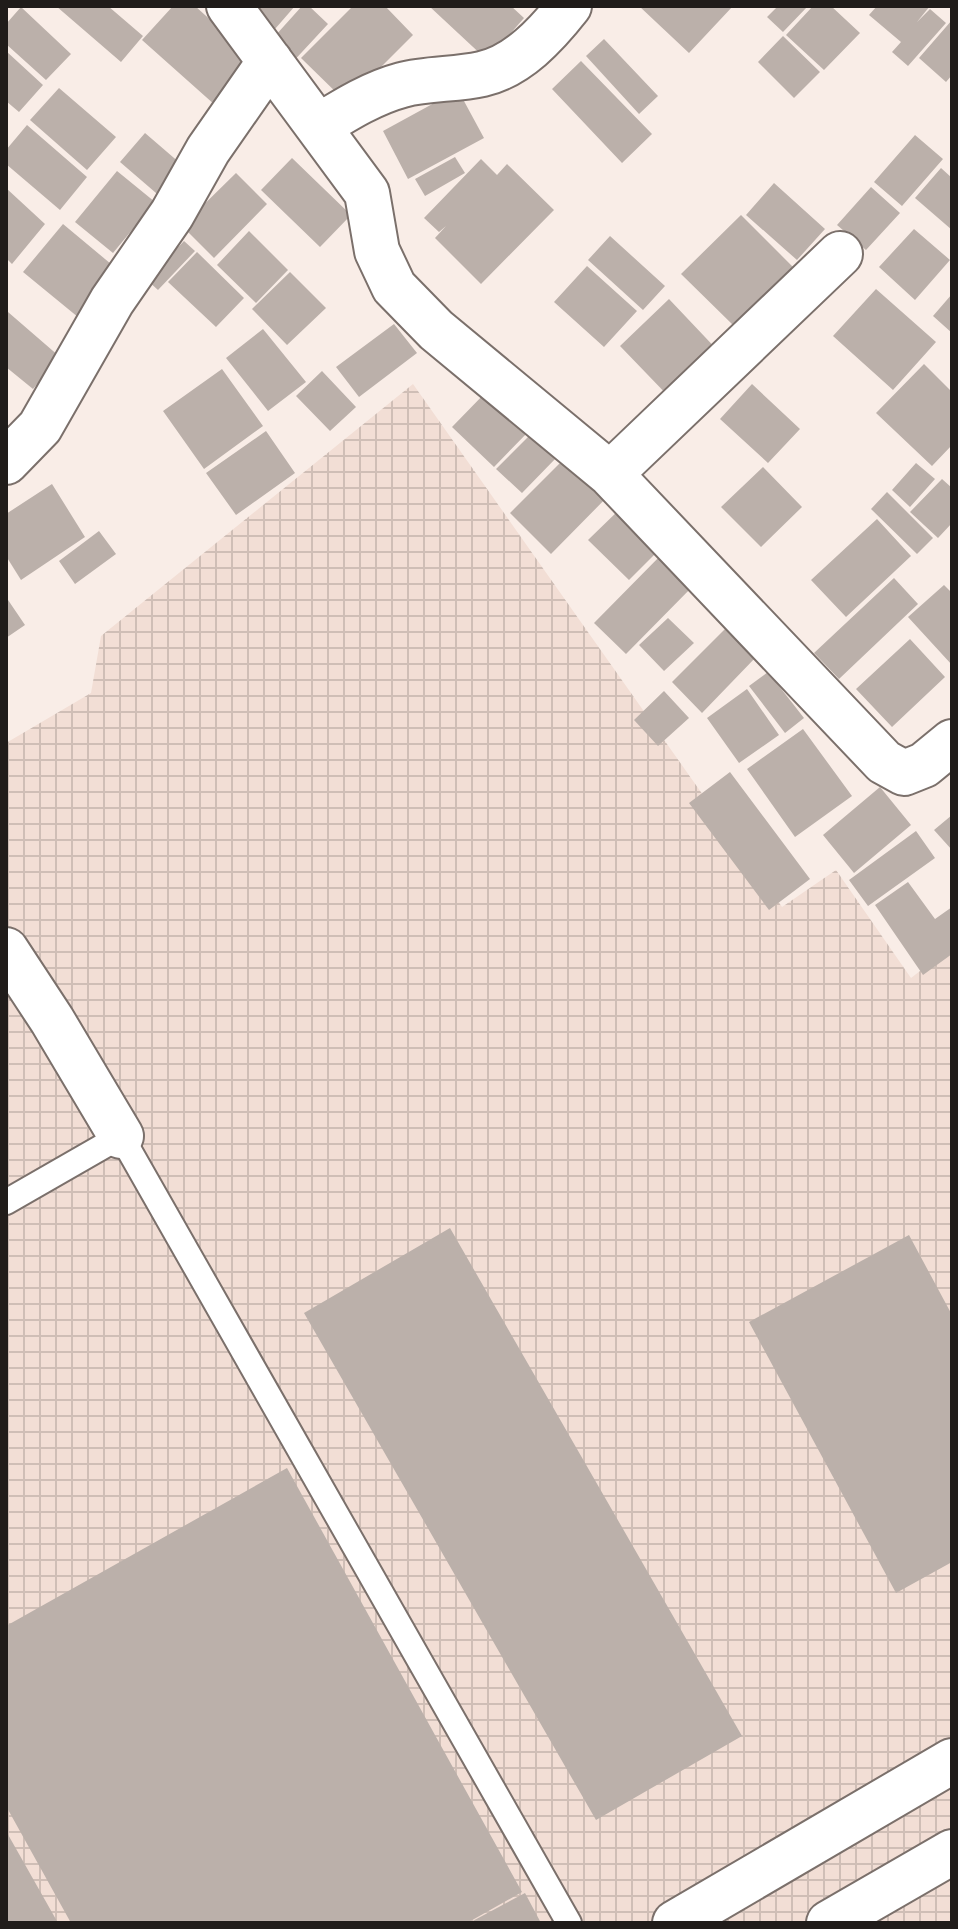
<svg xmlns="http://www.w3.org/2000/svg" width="958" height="1929" viewBox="0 0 958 1929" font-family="'Golos Text',sans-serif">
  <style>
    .industrial { fill: url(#industrial-grid) }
    .building { fill: #bbb0aa }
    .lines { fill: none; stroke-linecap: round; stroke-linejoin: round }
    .service-casing { stroke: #7b706b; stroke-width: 28 }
    .minor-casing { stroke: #7b706b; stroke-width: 48 }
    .service { stroke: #fff; stroke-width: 24 }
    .minor { stroke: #fff; stroke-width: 44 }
  </style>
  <defs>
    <pattern id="industrial-grid" width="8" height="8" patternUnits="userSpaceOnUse" patternTransform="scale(2)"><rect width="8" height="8" fill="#f2ded5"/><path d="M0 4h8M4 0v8" fill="none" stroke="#cfbeb6"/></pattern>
  </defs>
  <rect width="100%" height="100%" fill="#f9ede7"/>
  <path class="industrial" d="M 413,384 L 782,907 L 836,870 L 911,978 L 952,946 L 952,1923 L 6,1923 L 6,743 L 91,693 L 101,636 Z"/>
  <path class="building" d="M 56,6 L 108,6 L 143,36 L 121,62 Z
    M 173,6 L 195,6 L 255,60 L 215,105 L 142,40 Z
    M 248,6 L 295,6 L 275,29 Z
    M 302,6 L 309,6 L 328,24 L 289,66 L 266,46 Z
    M 353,6 L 385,6 L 413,35 L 346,102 L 301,58 Z
    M 429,6 L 511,6 L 524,18 L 487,60 Z
    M 639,6 L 733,6 L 689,53 Z
    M 778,6 L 808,6 L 783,32 L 767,17 Z
    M 813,6 L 831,6 L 860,33 L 824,70 L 786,35 Z
    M 877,6 L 930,6 L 917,22 L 930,9 L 946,23 L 908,66 L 892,52 L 901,42 L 869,15 Z
    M 21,7 L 71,54 L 46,80 L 6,44 L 6,24 Z
    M 952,20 L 952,75 L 946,82 L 919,58 Z
    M 783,36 L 820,72 L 794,98 L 758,62 Z
    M 604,39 L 658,96 L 639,114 L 586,56 Z
    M 6,51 L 43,85 L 19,112 L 6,101 Z
    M 581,61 L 652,134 L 622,163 L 552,89 Z
    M 59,88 L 116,137 L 87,170 L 30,120 Z
    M 458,90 L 484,138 L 408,179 L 383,131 Z
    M 27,125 L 87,177 L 60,210 L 6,164 L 6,150 Z
    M 145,133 L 188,170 L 163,199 L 120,162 Z
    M 915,135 L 943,159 L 902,206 L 874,182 Z
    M 455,157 L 465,173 L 425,196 L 415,179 Z
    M 292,158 L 351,215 L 320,247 L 261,190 Z
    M 481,159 L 497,175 L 507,164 L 554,210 L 481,284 L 435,238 L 446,226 L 439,232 L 424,218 Z
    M 941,168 L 952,178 L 952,230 L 915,198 Z
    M 117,171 L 155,202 L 113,253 L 75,222 Z
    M 236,173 L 267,204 L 214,258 L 182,226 Z
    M 774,183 L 825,229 L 797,260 L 746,215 Z
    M 871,187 L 900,213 L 866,250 L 837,225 Z
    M 6,188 L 45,224 L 12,264 L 6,258 Z
    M 741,215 L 793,267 L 734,326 L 681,274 Z
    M 63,224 L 123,274 L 84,322 L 23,272 Z
    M 914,229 L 950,260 L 915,300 L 879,267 Z
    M 249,231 L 288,270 L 256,303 L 217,265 Z
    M 610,236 L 665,286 L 643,310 L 588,260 Z
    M 184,241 L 195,251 L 158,290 L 147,280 Z
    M 197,252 L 244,298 L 216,327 L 168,282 Z
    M 587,266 L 637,311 L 604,347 L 554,302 Z
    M 290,272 L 326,308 L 287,345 L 252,309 Z
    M 876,289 L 936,342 L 893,390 L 833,336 Z
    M 952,294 L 952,333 L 933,316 Z
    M 669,299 L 722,355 L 673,401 L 620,346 Z
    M 8,312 L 60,357 L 33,389 L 6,367 Z
    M 394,324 L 417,353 L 359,397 L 336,367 Z
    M 263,329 L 306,382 L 268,411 L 226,358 Z
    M 924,364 L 952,392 L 952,445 L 932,466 L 876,413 Z
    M 222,369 L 263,426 L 204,469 L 163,411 Z
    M 322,371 L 356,407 L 330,431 L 296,396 Z
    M 752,384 L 800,429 L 768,463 L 720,419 Z
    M 488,390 L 530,430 L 494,467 L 452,427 Z
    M 266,431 L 295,473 L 236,515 L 206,473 Z
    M 533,432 L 557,457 L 522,493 L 496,469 Z
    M 575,448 L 616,488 L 551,554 L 510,513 Z
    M 916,463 L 935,479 L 910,507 L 892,490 Z
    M 763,467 L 802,507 L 761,547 L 721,507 Z
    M 942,479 L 952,488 L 952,523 L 938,538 L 910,512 Z
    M 52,484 L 85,537 L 21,580 L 6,556 L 6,514 Z
    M 887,492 L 933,538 L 917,554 L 871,509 Z
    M 622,507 L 662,547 L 629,580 L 588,540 Z
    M 877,519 L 911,556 L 846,617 L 811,580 Z
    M 99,531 L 116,554 L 75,584 L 59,561 Z
    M 664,552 L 696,583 L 626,654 L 594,623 Z
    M 894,578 L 918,604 L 839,679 L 814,653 Z
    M 944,585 L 952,593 L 952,665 L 908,617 Z
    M 6,597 L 25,625 L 6,638 Z
    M 668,618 L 694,643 L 664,671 L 639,645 Z
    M 727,627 L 757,656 L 702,713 L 672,682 Z
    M 910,639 L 945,677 L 892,727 L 856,689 Z
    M 768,672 L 804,718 L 785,733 L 749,686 Z
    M 747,689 L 779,735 L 739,763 L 707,718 Z
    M 664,691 L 689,718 L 658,746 L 634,720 Z
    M 803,729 L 852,796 L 795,837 L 747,769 Z
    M 730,772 L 810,879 L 769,910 L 689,803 Z
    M 880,787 L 911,825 L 854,873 L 823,835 Z
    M 952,815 L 952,850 L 934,830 Z
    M 916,831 L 935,858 L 868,906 L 849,880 Z
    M 908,882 L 935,919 L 952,907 L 952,954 L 923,975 L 875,905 Z
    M 450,1228 L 742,1736 L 596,1820 L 304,1313 Z
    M 909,1235 L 952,1315 L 952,1562 L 896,1593 L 749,1322 Z
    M 287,1468 L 522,1892 L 467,1923 L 71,1923 L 6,1806 L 6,1626 Z
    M 6,1831 L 58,1923 L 6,1923 Z
    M 525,1893 L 541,1923 L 469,1923 Z"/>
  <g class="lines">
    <defs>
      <path id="service" d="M 6,1202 L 121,1136 L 569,1923"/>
      <path id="minor" d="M 229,6 L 367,193 L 377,251 L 394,287 L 436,330 L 610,474 L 884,762 L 904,773 L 924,765 L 952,742
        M 319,126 C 345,110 372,93 402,85 C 428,78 456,80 482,74 C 518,66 547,34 569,6
        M 6,462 L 40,427 L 112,301 L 172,214 L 208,150 L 270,61
        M 610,474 L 840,254
        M 6,950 L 52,1020 L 121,1136
        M 675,1923 L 952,1761
        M 829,1923 L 952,1852"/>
    </defs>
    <use href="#service" class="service-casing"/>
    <use href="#minor" class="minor-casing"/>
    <use href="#service" class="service"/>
    <use href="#minor" class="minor"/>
  </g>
  <rect width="958" height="1929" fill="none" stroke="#201c1a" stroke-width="16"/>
</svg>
